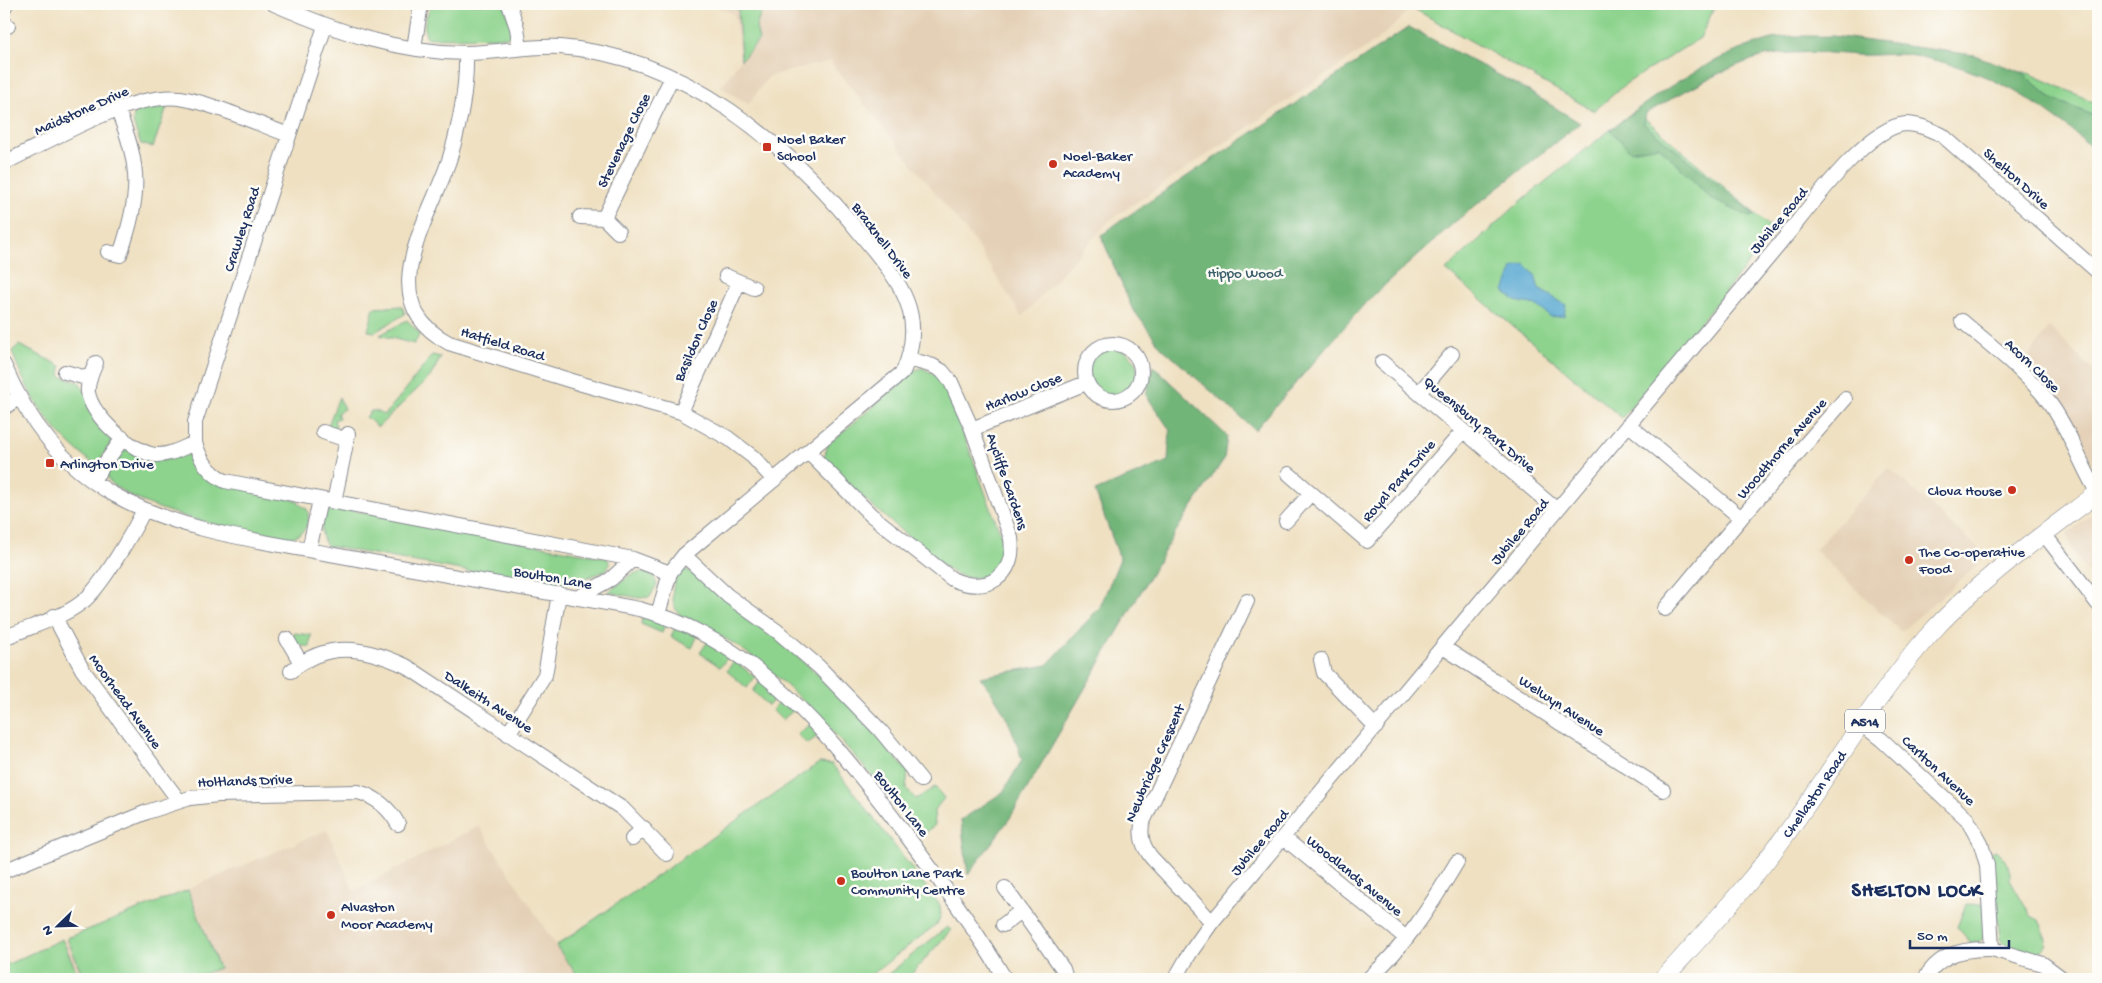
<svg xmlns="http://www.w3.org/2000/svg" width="2102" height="983" viewBox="0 0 2102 983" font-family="'Gochi Hand',sans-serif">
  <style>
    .built { fill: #e4d0b6 }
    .green { fill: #8dd38d; stroke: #548176 }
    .forest { fill: #72b578; stroke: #46726b }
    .water { fill: #58a8d2; stroke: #3a6c98 }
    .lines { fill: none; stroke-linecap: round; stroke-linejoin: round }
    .minor-casing { stroke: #858890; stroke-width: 16 }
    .major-casing { stroke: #858890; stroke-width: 19 }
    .minor { stroke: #fff; stroke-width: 14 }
    .major { stroke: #fff; stroke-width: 18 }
    .poi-dot { fill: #c8321e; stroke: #fdfcf7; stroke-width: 2 }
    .labels { text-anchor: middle; stroke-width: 5; stroke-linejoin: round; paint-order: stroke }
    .shield { fill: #fdfcf7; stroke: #5f6c8c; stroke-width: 1 }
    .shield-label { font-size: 14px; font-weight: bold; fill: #1b2f5e }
    .street-label { font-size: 15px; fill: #1b2f5e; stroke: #fdfcf7 }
    .poi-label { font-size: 15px; fill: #1b2f5e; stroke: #fdfcf7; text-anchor: start }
    .park-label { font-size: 15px; fill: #3d606c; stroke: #fdfcf7 }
    .district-label { font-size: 20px; font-weight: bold; letter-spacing: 1px; fill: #1b2f5e; stroke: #fdfcf7 }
  </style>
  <rect width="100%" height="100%" fill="#fdfcf7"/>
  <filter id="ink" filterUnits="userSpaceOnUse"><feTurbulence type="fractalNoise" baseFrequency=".02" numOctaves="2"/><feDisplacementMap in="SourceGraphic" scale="10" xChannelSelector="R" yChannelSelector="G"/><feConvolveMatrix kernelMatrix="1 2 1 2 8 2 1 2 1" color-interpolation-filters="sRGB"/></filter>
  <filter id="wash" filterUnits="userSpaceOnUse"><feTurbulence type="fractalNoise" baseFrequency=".0096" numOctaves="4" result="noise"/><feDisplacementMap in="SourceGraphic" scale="20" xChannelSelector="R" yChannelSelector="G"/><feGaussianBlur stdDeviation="1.12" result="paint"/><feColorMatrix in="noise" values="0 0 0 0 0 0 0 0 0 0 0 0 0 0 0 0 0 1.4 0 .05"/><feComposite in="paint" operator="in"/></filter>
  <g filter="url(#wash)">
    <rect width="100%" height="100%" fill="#efe0c1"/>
    <path class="built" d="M 709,4 L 1413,4 L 1399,21 L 1377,40 L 1110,220 L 1022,317 L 974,241 L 830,61 L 769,76 L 748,104 L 721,87 L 741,59 L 734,14 Z
      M 2049,327 L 2098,375 L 2098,469 L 2028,358 Z
      M 1889,468 L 1987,556 L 1901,632 L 1815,550 Z
      M 2098,510 L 2098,581 L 2095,583 L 2071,549 L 2067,534 Z
      M 479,826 L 556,946 L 580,979 L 4,979 L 4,967 L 327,830 L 354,891 Z"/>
    <path class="green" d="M 432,4 L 504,4 L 512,31 L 509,37 L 427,38 C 421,26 427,15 432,4 Z
      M 724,4 L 758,4 L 762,10 L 756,27 L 759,40 L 741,60 L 738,9 Z
      M 1413,4 L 1716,4 L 1700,38 L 1627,83 L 1594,111 L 1411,7 Z
      M 2021,72 L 2031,74 L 2098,104 L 2098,117 L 2052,99 Z
      M 154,107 L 167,107 L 153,147 L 141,144 C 133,123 124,110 154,107 Z
      M 1635,110 L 1775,231 L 1622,418 L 1446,270 L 1521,201 Z
      M 402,306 L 405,314 L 375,332 L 368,331 L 374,308 Z
      M 407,320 L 420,334 L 414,344 L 380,335 Z
      M 19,345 L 61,366 L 60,376 L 80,383 L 110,435 L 111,443 L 99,461 L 93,463 C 53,434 28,397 12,351 Z
      M1089 372a24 24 0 1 1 48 0a24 24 0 1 1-48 0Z
      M 432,355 L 441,357 L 430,377 L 378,427 L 366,417 L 371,411 L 377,411 L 384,415 L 403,393 Z
      M 922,368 L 938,376 L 945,384 L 1003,541 C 1005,554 1003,564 992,571 C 982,579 968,580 956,574 C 945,569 935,558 926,551 C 892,524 861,496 829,467 L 824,458 L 828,444 L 898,386 L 911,371 Z
      M 339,397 L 344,409 L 337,413 L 339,418 L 334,420 L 336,427 L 334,430 L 327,428 Z
      M 124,450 L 189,455 L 194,457 L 202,468 L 299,502 L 299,504 L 307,509 C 312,524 304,535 289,538 C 249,534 132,510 108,479 C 105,468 114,455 124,450 Z
      M 344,509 L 607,558 L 610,564 L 605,571 L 575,582 L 563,585 L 533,583 L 328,546 C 319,538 320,519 329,511 Z
      M 684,570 L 688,570 L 702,582 L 704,581 L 772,633 L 843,697 L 908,772 L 906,789 L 916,799 L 935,787 L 944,798 L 934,811 L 935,825 L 923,835 C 867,772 815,703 746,652 C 726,637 702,627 680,615 C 669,603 670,579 684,570 Z
      M 642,572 L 653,576 L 657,584 L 650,597 L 639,598 L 608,592 L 632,574 Z
      M 644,614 L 666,621 L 662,633 L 641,624 Z
      M 676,625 L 698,635 L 692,648 L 671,637 Z
      M 295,633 L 311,635 L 310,647 L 298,645 L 292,636 Z
      M 708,641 L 729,656 L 720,667 L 700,653 Z
      M 734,661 L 755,677 L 747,688 L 727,671 Z
      M 762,679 L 778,695 L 768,706 L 753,691 Z
      M 782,699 L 794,710 L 782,720 L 772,710 Z
      M 810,725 L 819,735 L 807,744 L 797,734 Z
      M 819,763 L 832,764 L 940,905 L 941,915 L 938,923 L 866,979 L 580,979 L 556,946 Z
      M 1995,850 C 2003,854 2012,870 2010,879 L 2031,916 L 2039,920 L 2047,939 L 2046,946 C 2035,959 2007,954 2000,939 L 1990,853 Z
      M 188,890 L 219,968 L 191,979 L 84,979 L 67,938 Z
      M 1966,904 L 1985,905 L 1986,937 L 1978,942 L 1970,942 L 1957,927 Z
      M 947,927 L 951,930 L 907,979 L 882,979 Z
      M 62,939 L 80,979 L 4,979 L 4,966 Z"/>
    <path class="forest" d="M 1409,27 L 1525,89 L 1580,123 L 1456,221 L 1367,301 L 1255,430 L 1161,347 L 1132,308 L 1101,236 L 1116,224 Z
      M 1833,36 L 1974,55 L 2021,72 L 2052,99 L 2098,117 L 2098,153 C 2040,101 1988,68 1909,55 C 1892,53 1874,56 1856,55 C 1828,52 1781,50 1754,59 C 1716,72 1681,94 1646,113 L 1644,124 L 1755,215 L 1750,217 L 1711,199 L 1659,146 L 1630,151 L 1610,130 C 1658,92 1713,55 1772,39 C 1790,34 1814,37 1833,36 Z
      M 1153,366 L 1227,436 L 1224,459 L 1176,531 L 1010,818 L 968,875 L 961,820 L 1003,792 L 1022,760 C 1011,723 1003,707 980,677 L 1047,665 L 1100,607 L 1120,559 L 1095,491 L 1168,461 L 1170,430 L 1146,395 Z"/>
    <path class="water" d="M 1525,264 L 1535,275 L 1539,289 L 1566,305 L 1564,316 L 1551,317 L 1536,305 L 1515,301 L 1504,291 L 1513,268 Z"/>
  </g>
  <g filter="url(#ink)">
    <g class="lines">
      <defs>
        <path id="minor" d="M 274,4 C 339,32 394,52 466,53 C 498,53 529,45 560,47 C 685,56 788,144 863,237 C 899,281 928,314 903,372 L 684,555 L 670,573 L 658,614
          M 509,4 L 517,28 L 520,48
          M 4,8 L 6,4
          M 4,23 L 8,26
          M 414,48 L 421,4
          M 466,53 C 467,85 460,123 451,154 C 434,214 367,300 449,343 L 582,384 L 681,412 L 728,438 L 753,457 L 774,480
          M 4,163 C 50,141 131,92 180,98 C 212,103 258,124 289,135
          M 580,217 L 604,218 L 618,232
          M 604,218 L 672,77
          M 108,252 L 120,255 C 140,196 142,167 117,109
          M 726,276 L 754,288
          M 1962,321 C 1992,347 2028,373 2051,405 C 2071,432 2080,465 2098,493
          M1085 372a28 28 0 1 1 56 0a28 28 0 1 1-56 0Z
          M 1382,362 L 1557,510
          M 96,363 C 92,372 87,382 88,392 C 91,416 132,452 155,455 C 169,456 182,448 195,443 C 200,460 209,473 225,481 L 633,559 L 670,573
          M 4,365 C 26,417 61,464 111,493 C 179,532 258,540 335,555 C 436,574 538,590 639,609 C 753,638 829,735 897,823 C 935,873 973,925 1005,979
          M 65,372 L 90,379
          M 1419,393 L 1452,354
          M 4,408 L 19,397
          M 681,412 L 739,282
          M 1629,425 L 1741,518
          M 972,429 L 1086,383
          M 323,432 L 347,440
          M 195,443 L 195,422 L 325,26
          M 808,452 L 871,515 L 952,579 C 986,595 1016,577 1011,538 L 972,429 L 951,382 L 942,371 L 933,366 L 909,359
          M 1289,474 L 1367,541 L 1463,431
          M 93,480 L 123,438
          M 334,502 L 348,434
          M 1286,521 L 1311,493
          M 2044,534 L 2098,604
          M 309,550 L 320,500
          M 684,555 L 728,596 L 777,631 L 819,667 L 880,730 L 921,780
          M 577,598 L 611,579 L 633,559
          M 1665,609 L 1741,518 L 1845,399
          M 54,616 L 82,669 L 179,801
          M 4,638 C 28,627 60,619 81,603 C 100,590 133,532 144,510
          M 287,639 L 301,663
          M 1443,647 L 1663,790
          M 1321,660 L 1324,673 L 1376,727
          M 291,671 C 327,640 365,647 406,666 L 623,809 L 667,854
          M 1863,725 L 1882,740 L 1967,819 L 1981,844 L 1987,865 L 1992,949 L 2043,964 L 2063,979
          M 508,734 L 545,675 L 559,594
          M 1284,838 L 1406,938
          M 632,839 L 644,828
          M 4,871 L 147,812 L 190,798 L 218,795 L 358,792 C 376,797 389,808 398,824
          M 1005,888 L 1063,969 L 1066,979
          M 1212,922 L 1151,857 C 1143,846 1140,838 1142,824 L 1247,601
          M 1003,925 L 1021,911
          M 1175,979 L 1190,953 L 1212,922 L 1778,246 C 1804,215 1866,126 1906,124 C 1919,124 1931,130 1942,135 L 2098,272
          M 1368,979 C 1405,947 1432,904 1457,862
          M 1925,979 C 1938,953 1966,948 1992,949"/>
        <g id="major">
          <path id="s1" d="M 1663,979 C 1708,929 1755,879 1794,823 C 1838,761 1878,693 1928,636 C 1977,581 2040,537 2098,493"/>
        </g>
      </defs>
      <use href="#minor" class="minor-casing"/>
      <use href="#major" class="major-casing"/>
      <use href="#minor" class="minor"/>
      <use href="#major" class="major"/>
    </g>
  </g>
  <g class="poi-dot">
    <rect x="762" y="142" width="10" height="10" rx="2.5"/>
    <circle cx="1053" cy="164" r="5"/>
    <rect x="45" y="458" width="10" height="10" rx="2.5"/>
    <circle cx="2012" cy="490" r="5"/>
    <circle cx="1909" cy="560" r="5"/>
    <circle cx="841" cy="881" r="5"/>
    <circle cx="331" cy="915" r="5"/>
  </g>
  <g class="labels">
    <rect class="shield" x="1845" y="709.5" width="40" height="23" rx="4"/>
    <g class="shield-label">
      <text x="1865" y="726">A514</text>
    </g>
    <g class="street-label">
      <text transform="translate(81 110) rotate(-24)" y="5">Maidstone Drive</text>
      <text transform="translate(623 140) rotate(-64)" y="5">Stevenage Close</text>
      <text transform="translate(2017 178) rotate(42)" y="5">Shelton Drive</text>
      <text transform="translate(1778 220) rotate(-50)" y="5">Jubilee Road</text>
      <text transform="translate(241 229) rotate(-72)" y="5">Crawley Road</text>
      <text transform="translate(883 240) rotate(53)" y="5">Bracknell Drive</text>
      <text transform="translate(695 340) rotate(-66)" y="5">Basildon Close</text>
      <text transform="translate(503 343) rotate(17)" y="5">Hatfield Road</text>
      <text transform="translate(2033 365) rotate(44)" y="5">Acorn Close</text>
      <text transform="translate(1023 391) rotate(-22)" y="5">Harlow Close</text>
      <text transform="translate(1480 424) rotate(40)" y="5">Queensbury Park Drive</text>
      <text transform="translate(1781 448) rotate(-49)" y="5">Woodthorne Avenue</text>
      <text transform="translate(1398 480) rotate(-49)" y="5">Royal Park Drive</text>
      <text transform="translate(1008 481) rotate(71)" y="5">Aycliffe Gardens</text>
      <text transform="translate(1519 531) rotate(-50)" y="5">Jubilee Road</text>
      <text transform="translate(553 577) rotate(10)" y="5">Boulton Lane</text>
      <text transform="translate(126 701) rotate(54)" y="5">Moorhead Avenue</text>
      <text transform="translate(489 701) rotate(33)" y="5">Dalkeith Avenue</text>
      <text transform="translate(1562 705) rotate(33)" y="5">Welwyn Avenue</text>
      <text transform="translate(1154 763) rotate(-66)" y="5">Newbridge Crescent</text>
      <text transform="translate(1939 770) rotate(43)" y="5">Carlton Avenue</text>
      <text transform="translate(245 780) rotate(-2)" y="5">Holtlands Drive</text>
      <text dy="5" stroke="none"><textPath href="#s1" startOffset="239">Chellaston Road</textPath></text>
      <text transform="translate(902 803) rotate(52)" y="5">Boulton Lane</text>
      <text transform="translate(1259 842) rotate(-50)" y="5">Jubilee Road</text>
      <text transform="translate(1355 875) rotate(39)" y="5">Woodlands Avenue</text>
    </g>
    <g class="poi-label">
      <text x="777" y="143">Noel Baker<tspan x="777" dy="17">School</tspan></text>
      <text x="1063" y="160">Noel-Baker<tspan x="1063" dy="17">Academy</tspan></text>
      <text x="60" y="468">Arlington Drive</text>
      <text x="2002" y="495" text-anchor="end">Clova House</text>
      <text x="1919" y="556">The Co-operative<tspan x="1919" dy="17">Food</tspan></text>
      <text x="851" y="877">Boulton Lane Park<tspan x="851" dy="17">Community Centre</tspan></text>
      <text x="341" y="911">Alvaston<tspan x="341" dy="17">Moor Academy</tspan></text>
    </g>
    <g class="park-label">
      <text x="1245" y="277">Hippo Wood</text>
    </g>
    <g class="district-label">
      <text x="1917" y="896">SHELTON LOCK</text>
    </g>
  </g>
  <rect width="2102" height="983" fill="none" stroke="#fdfcf7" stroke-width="20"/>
  <g transform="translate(58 926) rotate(247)" stroke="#fdfcf7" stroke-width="4" paint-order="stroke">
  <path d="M0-4L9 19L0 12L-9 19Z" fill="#1b2f5e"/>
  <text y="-8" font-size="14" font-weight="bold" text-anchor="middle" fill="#1b2f5e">N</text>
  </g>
  <path d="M1910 940v8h99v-8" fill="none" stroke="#1b2f5e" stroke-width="2.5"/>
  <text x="1917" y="940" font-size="15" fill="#1b2f5e" stroke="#fdfcf7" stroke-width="4" paint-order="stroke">50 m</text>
</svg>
